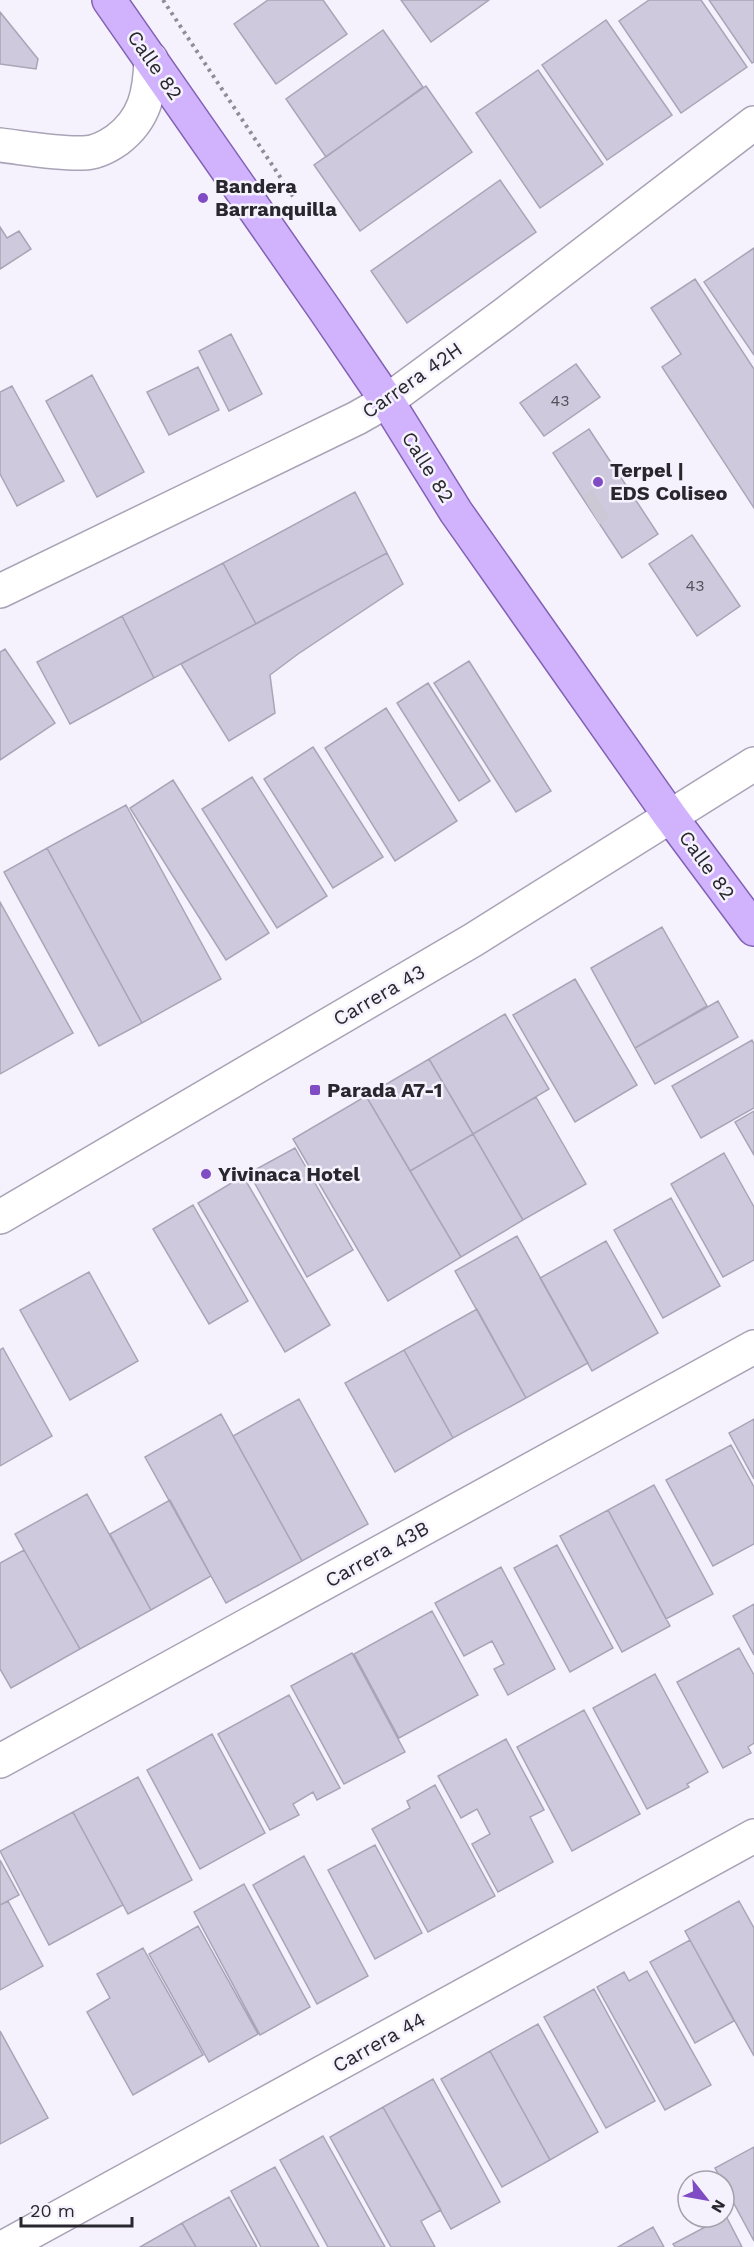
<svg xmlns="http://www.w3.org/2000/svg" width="754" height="2247" viewBox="0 0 754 2247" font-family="'Work Sans',sans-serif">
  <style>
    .building { fill: #cfc9dd; stroke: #aaa4b7; stroke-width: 1.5 }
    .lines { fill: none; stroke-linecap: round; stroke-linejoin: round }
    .minor-tunnel { stroke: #ccc9d4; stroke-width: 33; stroke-dasharray: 33 16; stroke-linecap: butt }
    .minor-casing { stroke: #a9a3b6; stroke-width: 36 }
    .major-casing { stroke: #8262b4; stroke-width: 36 }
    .path { stroke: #8e8c95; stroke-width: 4; stroke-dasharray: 3 4.5; stroke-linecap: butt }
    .minor { stroke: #fff; stroke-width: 33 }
    .major { stroke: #d1b3fd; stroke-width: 33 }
    .poi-dot { fill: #804cc4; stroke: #f5f2fe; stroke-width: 2 }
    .labels { text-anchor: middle; stroke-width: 5; stroke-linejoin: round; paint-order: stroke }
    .number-label { font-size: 16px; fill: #52505a }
    .street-label { font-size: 20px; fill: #29272e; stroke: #f5f2fe }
    .poi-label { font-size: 20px; font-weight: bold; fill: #29272e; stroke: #f5f2fe; text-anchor: start }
  </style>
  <rect width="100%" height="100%" fill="#f5f2fe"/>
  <path class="building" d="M 268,0 L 323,0 L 347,34 L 276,84 L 234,24 Z
    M 401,0 L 489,0 L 431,42 Z
    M 649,0 L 701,0 L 747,67 L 681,113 L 619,21 Z
    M 709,0 L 754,0 L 754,62 L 752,63 Z
    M 0,12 L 38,59 L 36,69 L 0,64 Z
    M 606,20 L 672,115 L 607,160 L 542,65 Z
    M 383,30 L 423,87 L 326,157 L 286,99 Z
    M 538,70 L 603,164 L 540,208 L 476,113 Z
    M 426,86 L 472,152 L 360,231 L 314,165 Z
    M 500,180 L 536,232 L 407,323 L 371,271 Z
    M 0,227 L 7,238 L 19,231 L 31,249 L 0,269 Z
    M 754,248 L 754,355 L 704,282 Z
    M 695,279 L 754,369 L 754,508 L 662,367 L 681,354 L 651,308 Z
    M 231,334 L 262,394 L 229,411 L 199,351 Z
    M 576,364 L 600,397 L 544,436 L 520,403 Z
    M 576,364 L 600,397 L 544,436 L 520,403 Z
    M 198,367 L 219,410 L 169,435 L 147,392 Z
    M 92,375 L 144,472 L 97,497 L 46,401 Z
    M 12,386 L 64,481 L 17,506 L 0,474 L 0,392 Z
    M 589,429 L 658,534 L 622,558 L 553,453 Z
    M 355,492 L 387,553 L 256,624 L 223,563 Z
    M 692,535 L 740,606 L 697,636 L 649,564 Z
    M 692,535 L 740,606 L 697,636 L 649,564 Z
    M 387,553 L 403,584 L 298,654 L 270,675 L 275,713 L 229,741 L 181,664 Z
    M 223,563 L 256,624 L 154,678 L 122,616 Z
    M 122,616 L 154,678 L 70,724 L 37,662 Z
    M 5,649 L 55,723 L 0,760 L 0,652 Z
    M 469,661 L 551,791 L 516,812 L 434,683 Z
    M 428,683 L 490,781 L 459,801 L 397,703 Z
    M 386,708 L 457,821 L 395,861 L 325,748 Z
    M 313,747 L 383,857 L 333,888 L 264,779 Z
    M 252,777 L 327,896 L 277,928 L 202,809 Z
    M 173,780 L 269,933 L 226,960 L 130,808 Z
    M 126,805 L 221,979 L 142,1023 L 47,848 Z
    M 47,848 L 142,1023 L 99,1046 L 4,872 Z
    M 0,902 L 73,1033 L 0,1074 Z
    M 662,927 L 707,1006 L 635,1048 L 591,968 Z
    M 575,979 L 637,1085 L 575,1122 L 513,1015 Z
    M 718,1001 L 738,1037 L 655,1084 L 635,1048 Z
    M 505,1014 L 549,1089 L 473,1134 L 429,1059 Z
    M 752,1040 L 754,1044 L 754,1108 L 701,1138 L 672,1086 Z
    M 429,1059 L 473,1134 L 410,1171 L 366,1096 Z
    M 366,1096 L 461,1257 L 388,1301 L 293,1139 Z
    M 536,1097 L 586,1184 L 523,1220 L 473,1134 Z
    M 754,1111 L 754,1155 L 735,1122 Z
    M 473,1134 L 523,1220 L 461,1257 L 410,1171 Z
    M 295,1148 L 353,1250 L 307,1277 L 249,1173 Z
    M 724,1153 L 754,1207 L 754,1260 L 723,1277 L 671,1184 Z
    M 243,1176 L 330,1325 L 285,1352 L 198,1203 Z
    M 671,1198 L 720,1286 L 663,1318 L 614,1230 Z
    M 193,1205 L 248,1301 L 209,1324 L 153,1229 Z
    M 517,1236 L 588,1363 L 526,1398 L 455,1271 Z
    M 606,1241 L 658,1333 L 592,1371 L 540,1278 Z
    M 89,1272 L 138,1361 L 70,1400 L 20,1310 Z
    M 477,1309 L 526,1398 L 453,1438 L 404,1350 Z
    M 3,1348 L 52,1436 L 0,1466 L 0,1350 Z
    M 404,1350 L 453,1438 L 395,1472 L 345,1383 Z
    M 299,1399 L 368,1524 L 302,1561 L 233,1436 Z
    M 221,1414 L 302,1561 L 226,1603 L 145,1457 Z
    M 754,1419 L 754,1479 L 729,1433 Z
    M 731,1445 L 754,1487 L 754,1544 L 713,1566 L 666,1480 Z
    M 654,1485 L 713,1594 L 666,1619 L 608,1510 Z
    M 87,1494 L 151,1610 L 80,1649 L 15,1534 Z
    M 170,1500 L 211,1576 L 151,1610 L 110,1534 Z
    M 608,1510 L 670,1626 L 622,1652 L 560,1536 Z
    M 557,1545 L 613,1648 L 570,1672 L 514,1568 Z
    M 24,1550 L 80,1649 L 11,1688 L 0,1669 L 0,1563 Z
    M 501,1567 L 555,1669 L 508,1695 L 494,1669 L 504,1664 L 492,1641 L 464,1656 L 435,1603 Z
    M 754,1604 L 754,1655 L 733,1616 Z
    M 432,1611 L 478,1695 L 399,1738 L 354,1654 Z
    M 739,1648 L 754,1675 L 754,1743 L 748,1747 L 751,1753 L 723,1768 L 677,1682 Z
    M 352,1653 L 405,1752 L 344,1784 L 291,1686 Z
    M 655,1674 L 708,1772 L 687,1784 L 689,1787 L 647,1809 L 593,1708 Z
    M 289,1695 L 340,1788 L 317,1800 L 313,1792 L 293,1804 L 299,1815 L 270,1830 L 218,1734 Z
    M 584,1710 L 640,1814 L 572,1851 L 517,1747 Z
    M 212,1734 L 265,1833 L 200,1869 L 147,1770 Z
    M 506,1739 L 544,1810 L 530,1817 L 553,1862 L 498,1892 L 472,1844 L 490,1834 L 477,1809 L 461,1818 L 438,1776 Z
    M 138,1777 L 192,1880 L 128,1914 L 73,1812 Z
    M 435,1785 L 495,1896 L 428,1932 L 372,1829 L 410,1808 L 407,1801 Z
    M 73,1812 L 123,1905 L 49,1945 L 0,1851 Z
    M 375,1845 L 422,1933 L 375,1959 L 328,1870 Z
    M 304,1856 L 368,1976 L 317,2004 L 253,1885 Z
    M 0,1860 L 19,1895 L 0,1905 Z
    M 244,1884 L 310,2007 L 260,2035 L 194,1912 Z
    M 8,1901 L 43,1966 L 0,1990 L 0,1905 Z
    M 739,1901 L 754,1928 L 754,2056 L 685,1931 Z
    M 198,1926 L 258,2034 L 209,2062 L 149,1954 Z
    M 690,1940 L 734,2021 L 695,2043 L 650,1962 Z
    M 143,1948 L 203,2055 L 133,2095 L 87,2012 L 110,1998 L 97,1974 Z
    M 647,1971 L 711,2085 L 665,2110 L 597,1987 L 624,1972 L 629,1981 Z
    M 594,1989 L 655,2101 L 606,2128 L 544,2017 Z
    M 538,2024 L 598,2132 L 550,2160 L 490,2051 Z
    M 0,2031 L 48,2118 L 0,2144 Z
    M 490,2051 L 550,2160 L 502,2187 L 441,2079 Z
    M 433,2079 L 500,2202 L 451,2229 L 383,2107 Z
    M 383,2107 L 441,2210 L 421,2221 L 435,2247 L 391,2247 L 330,2137 Z
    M 323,2136 L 385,2247 L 328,2247 L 280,2160 Z
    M 754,2147 L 754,2241 L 724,2185 L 724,2181 L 722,2181 L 715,2168 Z
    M 275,2167 L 319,2247 L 261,2247 L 231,2191 Z
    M 229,2197 L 257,2247 L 196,2247 L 182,2223 Z
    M 726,2216 L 742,2247 L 675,2247 L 673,2244 Z
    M 182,2223 L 196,2247 L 140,2247 Z
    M 653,2227 L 664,2247 L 618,2247 Z"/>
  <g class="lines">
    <path class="minor-tunnel" d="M 591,510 L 601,504"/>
    <defs>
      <path id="minor" d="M 0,145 C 25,148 58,154 83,153 C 94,153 107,147 117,140 C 145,119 150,93 151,59
        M 0,591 L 357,418 L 387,401 L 505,314 L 754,123
        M 0,1217 L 473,940 L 754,764
        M 0,1761 L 754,1347
        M 4,2247 L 754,1836"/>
      <path id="major" d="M 109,0 L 325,310 L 387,401 L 456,512 L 670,816 L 754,929"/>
    </defs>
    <use href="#minor" class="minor-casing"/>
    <use href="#major" class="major-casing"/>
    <path class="path" d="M 163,0 L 294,198"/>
    <use href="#minor" class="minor"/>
    <use href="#major" class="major"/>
  </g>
  <g class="poi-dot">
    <circle cx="203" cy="198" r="6"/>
    <circle cx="598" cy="482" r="6"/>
    <rect x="309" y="1084" width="12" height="12" rx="3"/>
    <circle cx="206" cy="1174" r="6"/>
  </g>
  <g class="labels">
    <g class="number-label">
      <text x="560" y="406">43</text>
      <text x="695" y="591">43</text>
    </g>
    <g class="street-label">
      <text transform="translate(155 65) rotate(55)" y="7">Calle 82</text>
      <text transform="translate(412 380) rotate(-35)" y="7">Carrera 42H</text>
      <text transform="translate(428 467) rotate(58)" y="7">Calle 82</text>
      <text transform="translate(707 865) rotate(54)" y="7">Calle 82</text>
      <text transform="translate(379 995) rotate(-30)" y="7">Carrera 43</text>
      <text transform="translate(377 1554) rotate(-29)" y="7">Carrera 43B</text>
      <text transform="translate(379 2042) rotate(-29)" y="7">Carrera 44</text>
    </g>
    <g class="poi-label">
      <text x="215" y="193">Bandera<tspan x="215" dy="23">Barranquilla</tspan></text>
      <text x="610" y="477">Terpel |<tspan x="610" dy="23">EDS Coliseo</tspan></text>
      <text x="327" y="1097">Parada A7-1</text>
      <text x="218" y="1181">Yivinaca Hotel</text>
    </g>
  </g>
  <g transform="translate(706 2199) rotate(121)"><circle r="28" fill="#f5f2fe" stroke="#a3a1ab" stroke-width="1.5"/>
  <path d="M0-4.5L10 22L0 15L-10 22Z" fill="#804cc4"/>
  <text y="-9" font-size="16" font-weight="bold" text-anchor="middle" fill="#29272e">N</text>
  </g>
  <path d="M21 2217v9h111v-9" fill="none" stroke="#29272e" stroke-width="3"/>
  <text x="30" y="2217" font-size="18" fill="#29272e" stroke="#f5f2fe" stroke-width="4.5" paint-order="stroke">20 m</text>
</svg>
